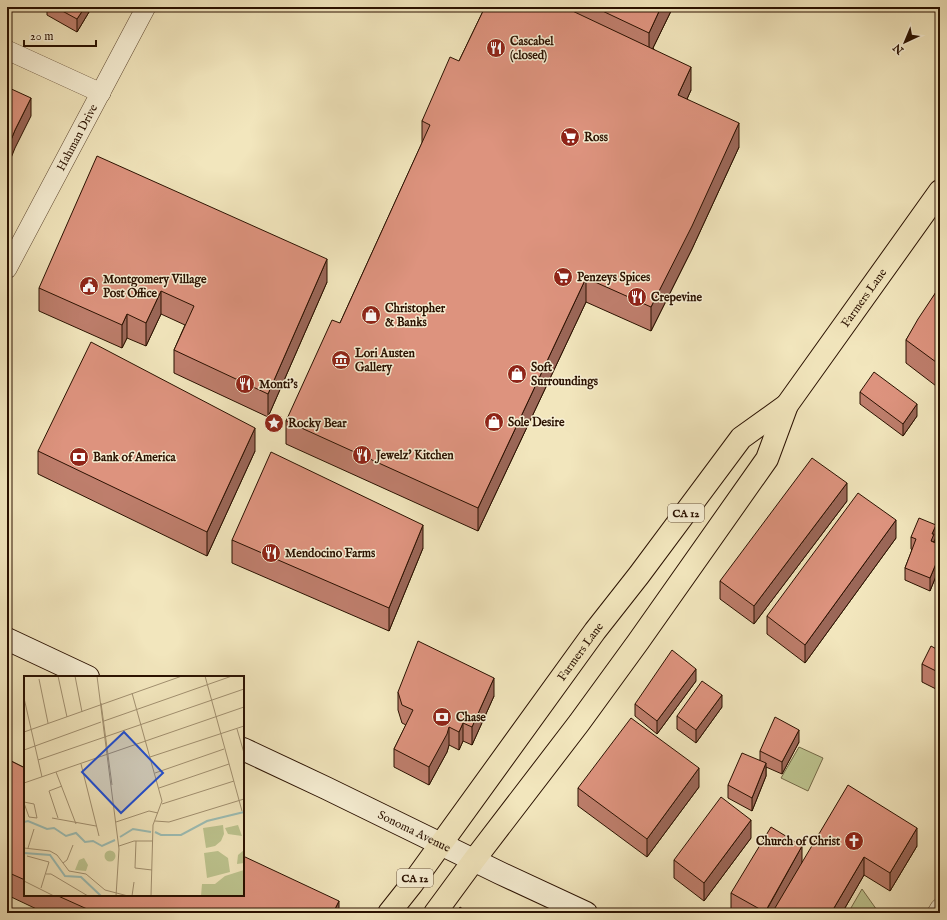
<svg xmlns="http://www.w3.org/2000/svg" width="947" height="920" viewBox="0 0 947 920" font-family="'IM FELL English',serif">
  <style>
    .green { fill: #bdc48f; stroke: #746a48 }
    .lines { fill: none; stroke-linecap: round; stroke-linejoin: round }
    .street-casing { stroke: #5c462f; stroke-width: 20 }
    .secondary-casing { stroke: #2a1100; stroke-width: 24 }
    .primary-casing { stroke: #2a1100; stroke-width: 24 }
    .street { stroke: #f7efd4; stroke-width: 19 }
    .secondary { stroke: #f7efd4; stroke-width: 22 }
    .primary { stroke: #f2e6bd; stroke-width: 22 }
    .wall { fill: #be7e6c; stroke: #2a1100 }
    .shaded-wall { fill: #9b6758; stroke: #2a1100 }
    .building { fill: #dd937e; stroke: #2a1100 }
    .labels { text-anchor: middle; stroke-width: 3; stroke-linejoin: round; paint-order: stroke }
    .shield { fill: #f7efd4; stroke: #685440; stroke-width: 1 }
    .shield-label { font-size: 11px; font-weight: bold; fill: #2a1100 }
    .poi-label { font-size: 12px; font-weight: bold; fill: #2a1100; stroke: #f7efd4; text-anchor: start }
    .street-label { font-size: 12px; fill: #2a1100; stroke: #f7efd4 }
    .inset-river { fill: none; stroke: #9cbeb6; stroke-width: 2 }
    .inset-road { fill: none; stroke: #a29171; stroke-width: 1 }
    .view { fill: #1d4ed8; fill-opacity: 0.15; stroke: #1d4ed8; stroke-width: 2 }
    .inset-edge { fill: none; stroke: #2a1100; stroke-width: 2 }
  </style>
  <rect width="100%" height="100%" fill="#f2e6bd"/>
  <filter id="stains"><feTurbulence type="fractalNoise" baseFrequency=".005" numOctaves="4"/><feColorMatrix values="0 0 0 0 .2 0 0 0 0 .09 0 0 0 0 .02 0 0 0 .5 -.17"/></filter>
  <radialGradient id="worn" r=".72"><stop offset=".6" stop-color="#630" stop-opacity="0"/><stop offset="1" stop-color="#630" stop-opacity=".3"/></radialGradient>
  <path class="green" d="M 799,747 L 823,758 L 808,791 L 781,778 Z
    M 862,889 L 879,913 L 848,913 Z"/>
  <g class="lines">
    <defs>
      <g id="street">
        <path d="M 7,50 L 101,93"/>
        <path id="s1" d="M 7,269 L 146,7"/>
        <path d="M 937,913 L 940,908"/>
      </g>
      <g id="secondary">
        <path d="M 7,639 L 88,677"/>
        <path id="s2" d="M 243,749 L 326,788 L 500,873 L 586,913"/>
      </g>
      <g id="primary">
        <path id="s3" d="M 389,913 L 412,884 L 595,631 L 639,575 L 741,438 L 787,405"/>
        <path id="s4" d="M 435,913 L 474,860 L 579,723 L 638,642 L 767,459 L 787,405 L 940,191"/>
      </g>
    </defs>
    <use href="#street" class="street-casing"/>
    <use href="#secondary" class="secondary-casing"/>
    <use href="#primary" class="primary-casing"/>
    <use href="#street" class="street"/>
    <use href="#secondary" class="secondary"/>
    <use href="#primary" class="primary"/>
  </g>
  <path class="wall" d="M 47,7 L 92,7 L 77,32 L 47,15 Z
    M 485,7 L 673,7 L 653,48 L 691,90 L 687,99 L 739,147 L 692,249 L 651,331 L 586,302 L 478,531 L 286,444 L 286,421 L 340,323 L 422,143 L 422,121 L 459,61 Z
    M 327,282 L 268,417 L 174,373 L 174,350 L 185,325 L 161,314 L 146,346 L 127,338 L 122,348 L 39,311 L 39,288 Z
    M 940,286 L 940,389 L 906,363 L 906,340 Z
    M 860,392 L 917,416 L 903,436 L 860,404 Z
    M 38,451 L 255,451 L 207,556 L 38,474 Z
    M 940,499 L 940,514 L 939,513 L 939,500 Z
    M 847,501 L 754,624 L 720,599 L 720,581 Z
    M 911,537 L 936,537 L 934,542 L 940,545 L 940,566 L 930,591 L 905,580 L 905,568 L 912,550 L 911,549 Z
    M 896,538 L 805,663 L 767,634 L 767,616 Z
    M 232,540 L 423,548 L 389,631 L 232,563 Z
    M 940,651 L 940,691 L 922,682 L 922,664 Z
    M 696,681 L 657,734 L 635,716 L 635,704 Z
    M 398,692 L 494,696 L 472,745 L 463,741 L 459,750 L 449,745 L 447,752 L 429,785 L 394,767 L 394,749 L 406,725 L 402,723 L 398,710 Z
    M 722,707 L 696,743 L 677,729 L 677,716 Z
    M 799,742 L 782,774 L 766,767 L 766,776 L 752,811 L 728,798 L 728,785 L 760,760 L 760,751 Z
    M 7,759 L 25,768 L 25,895 L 243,895 L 339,913 L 45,913 L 7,895 Z
    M 699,787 L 647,857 L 578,806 L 578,788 Z
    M 751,838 L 704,901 L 674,878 L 674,860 Z
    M 917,846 L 890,891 L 864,875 L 842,913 L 733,913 L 731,911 L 731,893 L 802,862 Z"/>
  <path class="shaded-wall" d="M 85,7 L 92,7 L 77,32 L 77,19 Z
    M 661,7 L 673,7 L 649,56 L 649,33 Z
    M 691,67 L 691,90 L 678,119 L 678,95 Z
    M 31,98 L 31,116 L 15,148 L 7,168 L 7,150 L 15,130 Z
    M 739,123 L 739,147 L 692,249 L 651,331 L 651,307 Z
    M 327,259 L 327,282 L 268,417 L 268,394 Z
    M 586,278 L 586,302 L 478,531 L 478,508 Z
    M 161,291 L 161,314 L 146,346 L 146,323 Z
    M 127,314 L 127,338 L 122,348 L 122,325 Z
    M 917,404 L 917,416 L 903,436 L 903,424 Z
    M 255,428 L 255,451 L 207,556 L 207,532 Z
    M 847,483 L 847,501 L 754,624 L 754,606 Z
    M 896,520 L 896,538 L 805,663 L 805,645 Z
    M 423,525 L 423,548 L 389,631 L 389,608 Z
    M 936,525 L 936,537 L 934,542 L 931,541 L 932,534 Z
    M 940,554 L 940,566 L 930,591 L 930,578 Z
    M 696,669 L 696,681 L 657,734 L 657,721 Z
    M 494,678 L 494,696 L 472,745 L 472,727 Z
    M 722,695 L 722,707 L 696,743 L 696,730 Z
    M 463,723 L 463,741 L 459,750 L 459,732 Z
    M 449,727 L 449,745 L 447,752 L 429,785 L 429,767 Z
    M 799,730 L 799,742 L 782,774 L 782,762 Z
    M 766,763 L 766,776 L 752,811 L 752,798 Z
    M 699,768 L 699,787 L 647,857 L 647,839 Z
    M 751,820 L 751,838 L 704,901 L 704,883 Z
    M 917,828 L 917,846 L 890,891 L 890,873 Z
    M 802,846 L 802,864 L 775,913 L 765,913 Z
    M 864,857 L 864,875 L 842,913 L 831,913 Z
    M 339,901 L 339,913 L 333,913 Z"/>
  <path class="building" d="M 55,7 L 85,7 L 77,19 Z
    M 485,7 L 564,7 L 691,67 L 678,95 L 739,123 L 692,226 L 651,307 L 586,278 L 478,508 L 286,421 L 332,320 L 340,323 L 430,125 L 422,121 L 450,57 L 459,61 Z
    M 594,7 L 661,7 L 649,33 Z
    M 7,87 L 31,98 L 15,130 L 7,150 Z
    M 97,156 L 327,259 L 268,394 L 174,350 L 194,306 L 161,291 L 146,323 L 127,314 L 122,325 L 39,288 Z
    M 940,286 L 940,365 L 906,340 L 918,319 Z
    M 91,342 L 255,428 L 207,532 L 38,451 Z
    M 874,372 L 917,404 L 903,424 L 860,392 Z
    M 271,452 L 423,525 L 389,608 L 232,540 Z
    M 812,458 L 847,483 L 754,606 L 720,581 Z
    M 858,493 L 896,520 L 805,645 L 767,616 Z
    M 919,518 L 936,525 L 932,534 L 934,534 L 931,541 L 940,545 L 940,554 L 930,578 L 905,568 L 916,539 L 911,537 Z
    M 418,641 L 494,678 L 472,727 L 463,723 L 459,732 L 449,727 L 447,734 L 429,767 L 394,749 L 413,710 L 402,705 L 398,692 Z
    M 931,646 L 940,651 L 940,673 L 922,664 Z
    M 672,650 L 696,669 L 657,721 L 635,704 Z
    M 702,681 L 722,695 L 696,730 L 677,716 Z
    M 775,717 L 799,730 L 782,762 L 760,751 Z
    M 631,718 L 699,768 L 647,839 L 578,788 Z
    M 742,753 L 766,763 L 752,798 L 728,785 Z
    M 7,759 L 25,768 L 25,880 L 7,872 Z
    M 848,785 L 917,828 L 890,873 L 864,857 L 831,913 L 772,913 Z
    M 721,797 L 751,820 L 704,883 L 674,860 Z
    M 771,827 L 802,846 L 765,912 L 731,893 Z
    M 243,856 L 339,901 L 333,913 L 96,913 L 56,895 L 243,895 Z
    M 460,907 L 468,913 L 456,913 Z"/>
  <defs>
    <symbol id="restaurant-disc" viewBox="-11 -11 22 22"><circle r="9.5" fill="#8f2418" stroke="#f7efd4"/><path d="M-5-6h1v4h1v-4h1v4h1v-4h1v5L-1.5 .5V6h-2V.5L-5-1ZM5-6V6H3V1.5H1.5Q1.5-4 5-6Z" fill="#fff"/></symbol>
    <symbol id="supermarket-disc" viewBox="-11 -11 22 22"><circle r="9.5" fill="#8f2418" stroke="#f7efd4"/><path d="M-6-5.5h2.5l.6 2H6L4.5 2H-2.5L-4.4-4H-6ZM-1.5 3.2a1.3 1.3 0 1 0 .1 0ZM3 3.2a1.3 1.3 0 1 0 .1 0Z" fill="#fff"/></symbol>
    <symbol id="civic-disc" viewBox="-11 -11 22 22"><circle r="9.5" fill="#8f2418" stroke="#f7efd4"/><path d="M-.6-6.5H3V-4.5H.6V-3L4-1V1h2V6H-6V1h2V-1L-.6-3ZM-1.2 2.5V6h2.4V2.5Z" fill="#fff"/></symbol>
    <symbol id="shop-disc" viewBox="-11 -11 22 22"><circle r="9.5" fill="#8f2418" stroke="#f7efd4"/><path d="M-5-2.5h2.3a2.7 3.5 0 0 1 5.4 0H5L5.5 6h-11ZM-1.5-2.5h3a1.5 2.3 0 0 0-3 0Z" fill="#fff"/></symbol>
    <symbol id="museum-disc" viewBox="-11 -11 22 22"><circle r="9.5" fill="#8f2418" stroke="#f7efd4"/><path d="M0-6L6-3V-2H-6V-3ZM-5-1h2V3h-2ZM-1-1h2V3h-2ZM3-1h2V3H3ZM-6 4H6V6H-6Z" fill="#fff"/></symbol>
    <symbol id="sight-disc" viewBox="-11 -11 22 22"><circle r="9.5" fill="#8f2418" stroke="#f7efd4"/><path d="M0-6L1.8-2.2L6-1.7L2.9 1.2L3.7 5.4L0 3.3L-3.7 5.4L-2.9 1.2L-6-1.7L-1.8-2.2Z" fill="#fff"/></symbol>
    <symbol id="bank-disc" viewBox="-11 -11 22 22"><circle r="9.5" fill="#8f2418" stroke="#f7efd4"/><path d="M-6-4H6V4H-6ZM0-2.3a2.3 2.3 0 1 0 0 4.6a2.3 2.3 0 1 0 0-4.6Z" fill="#fff"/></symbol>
    <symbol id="church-disc" viewBox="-11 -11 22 22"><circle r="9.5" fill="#8f2418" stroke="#f7efd4"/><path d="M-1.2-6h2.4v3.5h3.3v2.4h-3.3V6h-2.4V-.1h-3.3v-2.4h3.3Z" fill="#fff"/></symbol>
  </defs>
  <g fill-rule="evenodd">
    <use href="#restaurant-disc" x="485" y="37" width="22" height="22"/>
    <use href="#supermarket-disc" x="559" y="126" width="22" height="22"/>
    <use href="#supermarket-disc" x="552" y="266" width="22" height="22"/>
    <use href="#civic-disc" x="78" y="275" width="22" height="22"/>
    <use href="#restaurant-disc" x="626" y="286" width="22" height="22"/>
    <use href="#shop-disc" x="360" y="304" width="22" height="22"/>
    <use href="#museum-disc" x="330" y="349" width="22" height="22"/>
    <use href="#shop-disc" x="506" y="363" width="22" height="22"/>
    <use href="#restaurant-disc" x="234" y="373" width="22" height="22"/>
    <use href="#shop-disc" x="483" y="411" width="22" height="22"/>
    <use href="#sight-disc" x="263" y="412" width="22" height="22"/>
    <use href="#restaurant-disc" x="351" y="444" width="22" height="22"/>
    <use href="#bank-disc" x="68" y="446" width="22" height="22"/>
    <use href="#restaurant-disc" x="260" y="542" width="22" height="22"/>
    <use href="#bank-disc" x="431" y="706" width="22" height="22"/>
    <use href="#church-disc" x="843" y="830" width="22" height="22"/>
  </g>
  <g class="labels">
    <g class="shield">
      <rect x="668" y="504" width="36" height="18" rx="3"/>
      <rect x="397" y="869" width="36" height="18" rx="3"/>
    </g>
    <g class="shield-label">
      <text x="686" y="517">CA 12</text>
      <text x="415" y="882">CA 12</text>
    </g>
    <g class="poi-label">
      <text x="510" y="45">Cascabel<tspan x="510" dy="14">(closed)</tspan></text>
      <text x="584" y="141">Ross</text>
      <text x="577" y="281">Penzeys Spices</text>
      <text x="103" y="283">Montgomery Village<tspan x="103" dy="14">Post Office</tspan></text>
      <text x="651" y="301">Crepevine</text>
      <text x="385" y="312">Christopher<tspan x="385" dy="14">&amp; Banks</tspan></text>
      <text x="355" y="357">Lori Austen<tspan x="355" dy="14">Gallery</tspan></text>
      <text x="531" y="371">Soft<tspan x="531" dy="14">Surroundings</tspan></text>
      <text x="259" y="388">Monti's</text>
      <text x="508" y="426">Sole Desire</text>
      <text x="288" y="427">Rocky Bear</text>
      <text x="376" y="459">Jewelz' Kitchen</text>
      <text x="93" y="461">Bank of America</text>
      <text x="285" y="557">Mendocino Farms</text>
      <text x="456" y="721">Chase</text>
      <text x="840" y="845" text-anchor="end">Church of Christ</text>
    </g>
    <g class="street-label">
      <text dy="4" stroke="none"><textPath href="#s1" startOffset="149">Hahman Drive</textPath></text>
      <text dy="4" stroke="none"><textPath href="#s4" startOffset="752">Farmers Lane</textPath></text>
      <text dy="4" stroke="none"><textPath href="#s3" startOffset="324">Farmers Lane</textPath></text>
      <text dy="4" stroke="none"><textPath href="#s2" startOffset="190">Sonoma Avenue</textPath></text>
    </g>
  </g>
  <g transform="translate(24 676)">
    <rect width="220" height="220" fill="#f2e6bd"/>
    <path d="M 199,149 L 200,158 L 197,165 L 191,170 L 182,172 L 179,152 ZM 214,149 L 218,160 L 204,158 L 201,152 ZM 220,174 L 220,187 L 213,188 L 214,179 ZM80.5 180a5.5 5.5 0 1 1 11 0a5.5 5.5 0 1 1-11 0ZM 194,175 L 204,182 L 206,196 L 183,202 L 180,177 ZM 60,182 L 64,189 L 62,195 L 51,194 L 55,184 ZM 220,194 L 220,220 L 177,220 L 178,208 L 191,208 L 201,200 Z" fill="#bdc48f"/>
    <path class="inset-river" d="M 0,146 L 4,145 L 23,153 L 30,152 L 42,160 L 52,157 L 61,166 L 69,165 L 78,170 L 91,164M 131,156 L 137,159 L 157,159 L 183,145 L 220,136M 96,161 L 109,153 L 127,156M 0,177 L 26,179 L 41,200 L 57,201 L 77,220"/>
    <path class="inset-road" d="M 34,0 L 43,41M 51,0 L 58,36M 73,0 L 95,173 L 92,220M 181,0 L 218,135M 15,3 L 24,47M 108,17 L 138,125 L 129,149 L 127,220M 0,22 L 18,101M 77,27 L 88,109M 80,45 L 208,0M 213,53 L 220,77M 0,56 L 158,0M 0,74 L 77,46M 126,81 L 220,50M 14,84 L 220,13M 57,88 L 75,160M 32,96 L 52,148M 131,97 L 200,73M 0,107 L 220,31M 135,112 L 205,88M 0,126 L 10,128 L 13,142 L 5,141 L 0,127M 138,128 L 210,105M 28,142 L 72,150M 34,142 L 25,115 L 38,110M 131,145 L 145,146 L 220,123M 92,146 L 125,135 L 134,137M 112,165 L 111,192 L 128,194M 95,170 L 110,165 L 129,165M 0,172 L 26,175 L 33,179 L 45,195 L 62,198 L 81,214 L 104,220M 4,172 L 10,153M 3,180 L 25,186 L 17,212M 39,187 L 43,184 L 49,169M 22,198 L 27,198 L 64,220M 0,205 L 30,220M 108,220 L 110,206"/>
    <path class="view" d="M 100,56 L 139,97 L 97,137 L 58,96 Z"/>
    <rect width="220" height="220" class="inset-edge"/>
  </g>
  <rect width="947" height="920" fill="none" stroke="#f2e6bd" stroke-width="24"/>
  <rect x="8" y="8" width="931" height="904" fill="none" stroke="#2a1100" stroke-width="2"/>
  <rect x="12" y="12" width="923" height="896" fill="none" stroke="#2a1100"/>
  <g transform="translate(905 42) rotate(224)" stroke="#f7efd4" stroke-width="3" paint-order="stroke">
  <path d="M0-3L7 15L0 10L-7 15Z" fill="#2a1100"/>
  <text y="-6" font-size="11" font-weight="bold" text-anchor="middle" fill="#2a1100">N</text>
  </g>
  <path d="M24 40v6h72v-6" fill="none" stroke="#2a1100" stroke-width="2"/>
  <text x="30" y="40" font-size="12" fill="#2a1100" stroke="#f7efd4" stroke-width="3" paint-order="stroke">20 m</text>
  <rect width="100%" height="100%" filter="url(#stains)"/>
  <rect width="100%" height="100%" fill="url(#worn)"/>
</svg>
